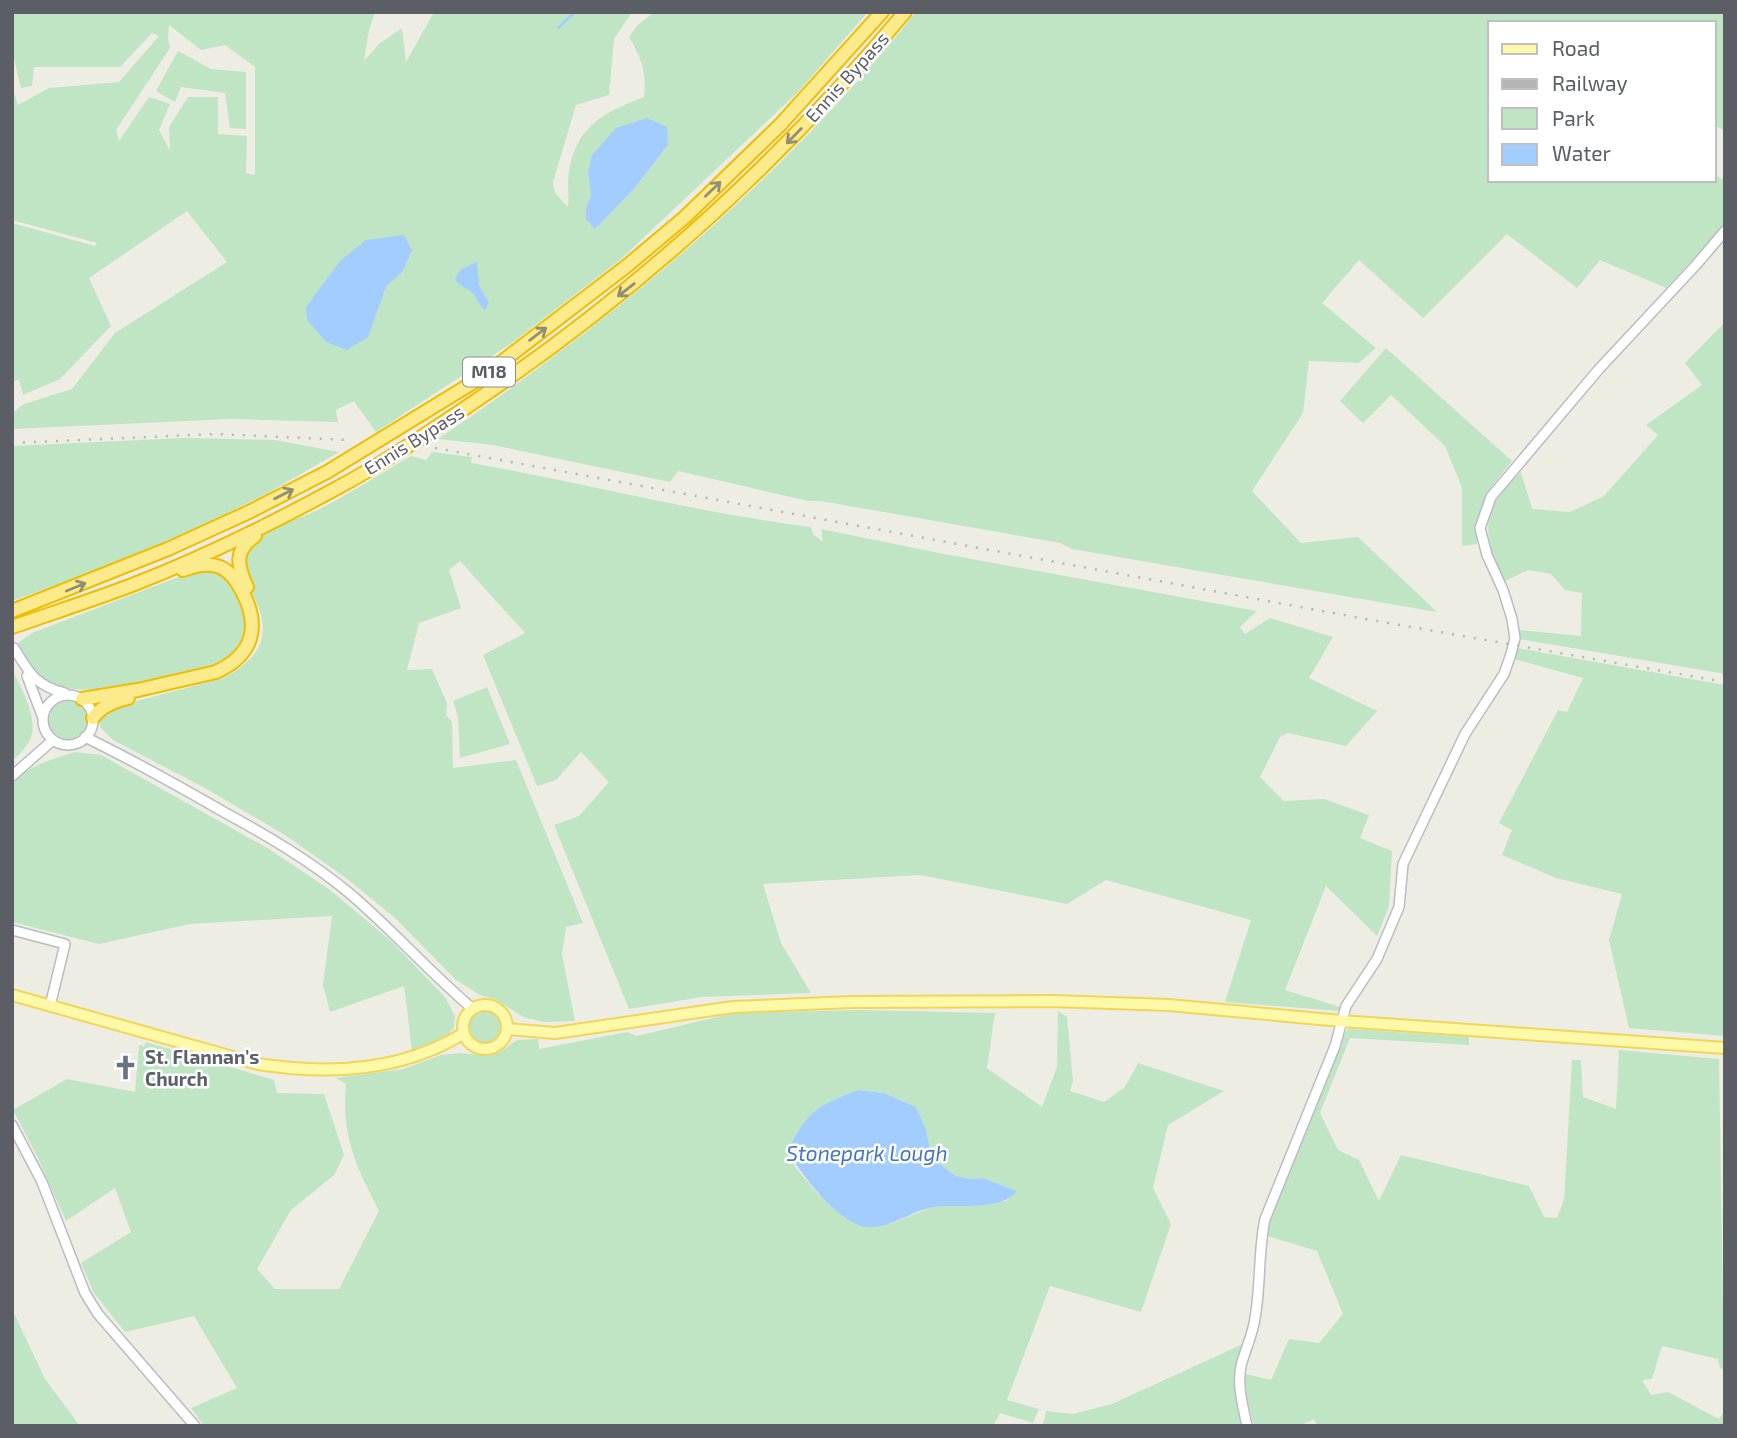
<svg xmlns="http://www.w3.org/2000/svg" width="1737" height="1438" viewBox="0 0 1737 1438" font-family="'Exo 2',sans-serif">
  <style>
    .green { fill: #c0e5c4; fill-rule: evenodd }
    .water { fill: #a3cdfe }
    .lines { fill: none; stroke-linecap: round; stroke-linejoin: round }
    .stream { stroke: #a3cdfe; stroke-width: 2.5 }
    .minor-casing { stroke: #bbbcc2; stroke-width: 12 }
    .major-casing { stroke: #f0d65b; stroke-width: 14 }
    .highway-casing { stroke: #eebe03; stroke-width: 16 }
    .minor { stroke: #fff; stroke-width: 9 }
    .major { stroke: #fef9a8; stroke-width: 10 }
    .highway { stroke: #fceb8d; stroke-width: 12 }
    .rail { stroke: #b4b5b5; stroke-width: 2.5; stroke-dasharray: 2 9; stroke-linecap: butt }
    .oneway { stroke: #938f72 }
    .labels { text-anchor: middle; stroke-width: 5; stroke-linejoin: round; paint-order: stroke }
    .shield { fill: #fff; stroke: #8c8e92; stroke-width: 2 }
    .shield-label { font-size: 18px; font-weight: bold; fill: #5b5e64 }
    .street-label { font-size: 19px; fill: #5b5e64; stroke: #fff }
    .worship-label { font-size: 19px; font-weight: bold; fill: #5b616d; stroke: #fff; text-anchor: start }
    .water-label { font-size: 21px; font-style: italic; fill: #4675c2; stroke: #fff }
  </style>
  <rect width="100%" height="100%" fill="#eeede3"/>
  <path class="green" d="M 12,12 L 375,12 L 369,30 L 364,61 L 379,44 L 402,28 L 406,62 L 434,12 L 632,12 L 614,39 L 609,95 L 576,105 L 553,182 L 555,193 L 568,207 C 569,198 568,189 568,180 C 573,128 600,114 644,97 C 647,73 641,57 629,37 L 637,26 L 654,12 L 868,12 L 799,91 L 620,260 L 513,342 L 376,432 L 354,401 L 336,410 L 338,422 L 231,419 L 12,429 L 12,413 L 24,404 L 72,389 L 115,333 L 227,262 L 187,211 L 89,278 L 111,326 L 60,379 L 23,395 L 19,380 L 12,381 L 12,223 L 95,246 L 97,243 L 12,220 L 12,86 L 18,105 L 49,88 L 119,82 L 159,36 L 152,33 L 120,67 L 34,67 L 32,86 L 21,88 L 12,50 ZM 169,25 L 201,50 L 225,45 L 255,67 L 255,175 L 246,173 L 247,136 L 218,134 L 218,97 L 188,97 L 169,127 L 170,151 L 159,130 L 170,104 L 149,97 L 119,141 L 116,130 L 170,48 L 168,38 ZM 666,127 L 668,145 L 634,189 L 595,228 L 586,208 L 591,195 L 588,172 ZM 403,271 L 386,287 L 306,307 L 320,291 Z
    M 916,12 L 1725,12 L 1725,131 L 1714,125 L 1714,23 L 1490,23 L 1490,180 L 1714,180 L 1714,174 L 1725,181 L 1725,225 L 1666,288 L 1600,260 L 1577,288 L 1507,234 L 1423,318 L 1359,260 L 1322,303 L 1376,348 L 1359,363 L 1309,361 L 1303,413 L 1252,491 L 1301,543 L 1358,537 L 1437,612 L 1072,549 L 1060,543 L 821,501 L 808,501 L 678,471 L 670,482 L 493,445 L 438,439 C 615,319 782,180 916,12 Z
    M 178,51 L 211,69 L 246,72 L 246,129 L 230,128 L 225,93 L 181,87 L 175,102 L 156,91 Z
    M 1725,322 L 1725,674 L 1519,639 L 1518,630 L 1581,636 L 1582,593 L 1565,590 L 1551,574 L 1528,570 L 1503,582 C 1492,555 1481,530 1494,501 C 1499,490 1513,480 1521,472 L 1532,509 L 1570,512 L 1604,496 L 1658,435 L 1646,425 L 1702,385 L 1685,363 Z
    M 1386,348 L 1512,461 C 1487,492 1476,504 1477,544 L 1462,546 L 1462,488 L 1445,446 L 1391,395 L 1363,423 L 1340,401 Z
    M 184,438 L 275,440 L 339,452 C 312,467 286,483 260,497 C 180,538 96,571 12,601 L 12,446 Z
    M 432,452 L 472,457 L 471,463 C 585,483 697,513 811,527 L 813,534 L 823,542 L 821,529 L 944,554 L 1257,611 L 1240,627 L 1245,634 L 1270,618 L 1333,637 L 1309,678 L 1377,711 L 1346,746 L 1288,733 L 1280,737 L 1260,777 L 1284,801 L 1324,799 L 1369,815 L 1360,838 L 1392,851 L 1389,906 L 1377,936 L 1326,886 L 1285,990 L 1340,1007 L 1340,1011 L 1225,1002 L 1251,920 L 1106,880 L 1067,904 L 920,875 L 763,884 L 781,943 L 811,993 L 702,997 L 629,1009 L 554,825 L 579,816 L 609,782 L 581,752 L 556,780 L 537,786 L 483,655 L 525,633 L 460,561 L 449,570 L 461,608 L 419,623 L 407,670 L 432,669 L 447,703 L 446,715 L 452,722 L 453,768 L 516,760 L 583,923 L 566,927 L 562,954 L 575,1021 L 543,1022 L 523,1017 L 497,1000 L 480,995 L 456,980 L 395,918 L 346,878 L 285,835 L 203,787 L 113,740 L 100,727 L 100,718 L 114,707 L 224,678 C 309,631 225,587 248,548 C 259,530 299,519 318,510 C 349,494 380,474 411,456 L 426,460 Z
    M 202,568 C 207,569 214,569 218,571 C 247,583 258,632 237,654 C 211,679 84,700 51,684 C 34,676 27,658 18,643 L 32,633 Z
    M 1517,648 L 1725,685 L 1725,1036 L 1629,1028 L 1609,940 L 1622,894 L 1556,878 L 1502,855 L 1512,830 L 1499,823 L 1558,710 L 1567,712 L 1583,678 L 1514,659 Z
    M 12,670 C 21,687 36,714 32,734 C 29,745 20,754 12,761 Z
    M 487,687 L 510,744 L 460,758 L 458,717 L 453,701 Z
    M47 720a21 21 0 1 1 42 0a21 21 0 1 1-42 0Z
    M 75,752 L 101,755 L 269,849 L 330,890 L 391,941 L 445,997 L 455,1016 L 454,1028 L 447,1035 L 412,1051 L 404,986 L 330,1012 L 323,985 L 332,916 L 190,924 L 99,944 L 12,922 L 12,782 C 30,765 53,759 75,752 Z
    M 861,1010 L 995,1013 L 987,1068 L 1042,1107 L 1057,1067 L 1058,1011 L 1067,1017 L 1073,1081 L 1070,1091 L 1104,1102 L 1125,1087 L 1138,1063 L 1224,1091 L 1168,1125 L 1153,1188 L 1171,1224 L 1141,1312 L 1050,1286 L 1007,1400 L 1039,1409 L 1033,1423 L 1000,1413 L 993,1426 L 204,1426 L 191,1408 L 237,1388 L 194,1316 L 125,1332 L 94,1293 L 81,1263 L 131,1232 L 115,1188 L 66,1221 L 36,1154 L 13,1110 L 67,1079 L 135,1092 L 139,1045 L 144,1046 L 146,1042 L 274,1080 L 277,1093 L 324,1094 L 344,1155 L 334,1175 L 291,1210 L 257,1269 L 275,1289 L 339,1289 L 379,1211 C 356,1166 341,1136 346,1084 L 336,1078 L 403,1069 L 441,1055 L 461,1053 L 488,1056 L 500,1052 L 517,1040 L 538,1039 L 539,1049 L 627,1032 L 637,1036 L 734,1013 ZM 858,1090 L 884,1093 L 916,1107 L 926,1129 L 930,1149 L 939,1163 L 954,1175 L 969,1179 L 983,1178 L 1017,1191 L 1006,1201 L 932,1207 L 890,1224 L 818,1194 L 796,1168 L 788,1150 C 807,1111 818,1105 858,1090 Z
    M468 1027a17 17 0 1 1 34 0a17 17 0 1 1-34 0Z
    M 1349,1029 L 1469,1037 L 1469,1045 L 1350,1038 L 1320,1113 L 1338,1150 L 1359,1160 L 1379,1201 L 1401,1155 L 1529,1186 L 1544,1217 L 1557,1218 L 1564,1200 L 1572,1060 L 1581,1060 L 1583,1097 L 1616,1109 L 1619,1050 L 1719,1059 L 1724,1368 L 1720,1369 L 1718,1359 L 1662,1346 L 1652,1379 L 1642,1380 L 1651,1395 L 1668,1392 L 1719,1419 L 1725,1411 L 1725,1426 L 1317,1426 L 1314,1419 L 1300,1426 L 1254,1426 L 1245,1390 L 1246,1374 L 1271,1380 L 1289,1339 L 1319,1343 L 1343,1314 L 1317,1251 L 1264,1235 L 1266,1222 L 1342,1035 Z
    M 12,1309 L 45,1379 L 80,1426 L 12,1426 Z
    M 1245,1343 C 1235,1373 1236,1395 1241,1426 L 1043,1425 L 1046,1411 L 1073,1414 L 1112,1404 Z"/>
  <path class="water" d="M 647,118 L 667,127 L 668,145 L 634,189 L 595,229 L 586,219 L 586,208 L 591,195 L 588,172 L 592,155 L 616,128 Z
    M 404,235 L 412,250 L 403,271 L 386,287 L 368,337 L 347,350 L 326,342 L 307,320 L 306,307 L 340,261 L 366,240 Z
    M 477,262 L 479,285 L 489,303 L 485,310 C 479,305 479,301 474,295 C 468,287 460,288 455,279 L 461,269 Z
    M 858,1090 L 884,1093 L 916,1107 L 926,1129 L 930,1149 L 939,1163 L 954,1175 L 969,1179 L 983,1178 L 1017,1191 C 1003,1211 957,1204 934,1207 C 912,1210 891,1229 867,1227 C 840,1225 799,1173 788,1150 C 807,1111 818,1105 858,1090 Z"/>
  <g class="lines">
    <path class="stream" d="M 558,28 L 575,12"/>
    <defs>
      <path id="minor" d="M 14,648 C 29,673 36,686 65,693
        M 27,676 L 43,718
        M43 720a25 25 0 1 1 50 0a25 25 0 1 1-50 0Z
        M 85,737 C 132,760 177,785 222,811 C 266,835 309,860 348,892 C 392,929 429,972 473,1009
        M 12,776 L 53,740
        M 12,930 L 65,944 L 50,1006
        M 12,1125 L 42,1182 L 85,1293 L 98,1314 L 195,1426
        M 1247,1426 C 1243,1406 1237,1386 1241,1366 C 1245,1350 1253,1334 1255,1318 C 1261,1285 1258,1252 1265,1219 L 1335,1046 L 1346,1006 L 1377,959 L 1399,907 L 1403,864 L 1465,734 L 1504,674 L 1511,654 L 1515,638 L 1512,619 L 1503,590 L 1487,555 L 1480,528 L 1491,497 L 1599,369 L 1696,265 L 1725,231"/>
      <path id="major" d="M 12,995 L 258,1064 C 328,1075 402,1072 464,1033
        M463 1027a22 22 0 1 1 44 0a22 22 0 1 1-44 0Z
        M 507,1029 L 555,1033 L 733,1007 L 852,1002 L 1053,1001 L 1169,1005 L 1341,1021 L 1725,1048"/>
      <path id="highway" d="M 247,587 C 237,566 234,550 255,536
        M 12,611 L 168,549 L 249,512 L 327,472 L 482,377 L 628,265 L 685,217 L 780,125 L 882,12
        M 12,627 C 52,613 93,600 132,585 C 202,558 271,524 337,488 C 382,464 425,435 468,406 C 634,295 777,166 905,12
        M 82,699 L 138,690 L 216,672 C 253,655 261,627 242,591 C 237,582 231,572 220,567 C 208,562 195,566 183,570
        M 93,718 C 101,706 115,701 128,698"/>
    </defs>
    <use href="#minor" class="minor-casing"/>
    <use href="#major" class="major-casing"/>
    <use href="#highway" class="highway-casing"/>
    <use href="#minor" class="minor"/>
    <use href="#major" class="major"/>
    <use href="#highway" class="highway"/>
    <path class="rail" d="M 12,443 L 215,434 L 350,440
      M 435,448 L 1360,618 L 1725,682"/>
  </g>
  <defs><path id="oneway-shaft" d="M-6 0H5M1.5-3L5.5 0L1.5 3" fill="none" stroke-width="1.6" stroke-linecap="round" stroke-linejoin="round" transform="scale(1.75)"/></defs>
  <g class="oneway">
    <use href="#oneway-shaft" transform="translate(794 136) rotate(134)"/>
    <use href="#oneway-shaft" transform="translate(713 189) rotate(-44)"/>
    <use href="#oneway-shaft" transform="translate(626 290) rotate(142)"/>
    <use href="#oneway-shaft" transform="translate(538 334) rotate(-37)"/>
    <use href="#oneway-shaft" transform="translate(284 494) rotate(-27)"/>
    <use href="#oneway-shaft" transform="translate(76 587) rotate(-22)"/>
  </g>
  <defs>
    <symbol id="church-bare" viewBox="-9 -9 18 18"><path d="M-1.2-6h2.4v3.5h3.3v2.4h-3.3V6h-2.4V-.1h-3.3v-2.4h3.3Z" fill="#6b7280" stroke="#fff" stroke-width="2.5" paint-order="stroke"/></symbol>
  </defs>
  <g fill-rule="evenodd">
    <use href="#church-bare" x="108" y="1050" width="35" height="35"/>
  </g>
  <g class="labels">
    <rect class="shield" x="463" y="357.5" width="52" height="29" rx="5"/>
    <g class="shield-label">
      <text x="489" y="378">M18</text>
    </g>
    <g class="street-label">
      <text transform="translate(847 77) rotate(-48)" y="7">Ennis Bypass</text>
      <text transform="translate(414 440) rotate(-32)" y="7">Ennis Bypass</text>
    </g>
    <g class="worship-label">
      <text x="145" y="1064">St. Flannan's<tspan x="145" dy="22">Church</tspan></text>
    </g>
    <g class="water-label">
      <text x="867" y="1161">Stonepark Lough</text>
    </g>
  </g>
  <rect width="1737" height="1438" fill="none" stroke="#5b5e64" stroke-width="28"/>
  <rect x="1488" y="21" width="228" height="161" fill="#ffffff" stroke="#bdbfc1" stroke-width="2"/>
  <rect x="1502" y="44" width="35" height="10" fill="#fef9a8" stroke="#bdbfc1" stroke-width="2"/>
  <text x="1552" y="56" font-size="21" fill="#5b5e64">Road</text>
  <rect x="1502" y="79" width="35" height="10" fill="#b4b5b5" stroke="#bdbfc1" stroke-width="2"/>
  <text x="1552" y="91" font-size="21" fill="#5b5e64">Railway</text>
  <rect x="1502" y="108" width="35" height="21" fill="#c0e5c4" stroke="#bdbfc1" stroke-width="2"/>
  <text x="1552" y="126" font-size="21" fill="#5b5e64">Park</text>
  <rect x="1502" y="144" width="35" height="21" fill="#a3cdfe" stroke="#bdbfc1" stroke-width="2"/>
  <text x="1552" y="161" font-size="21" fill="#5b5e64">Water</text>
</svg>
